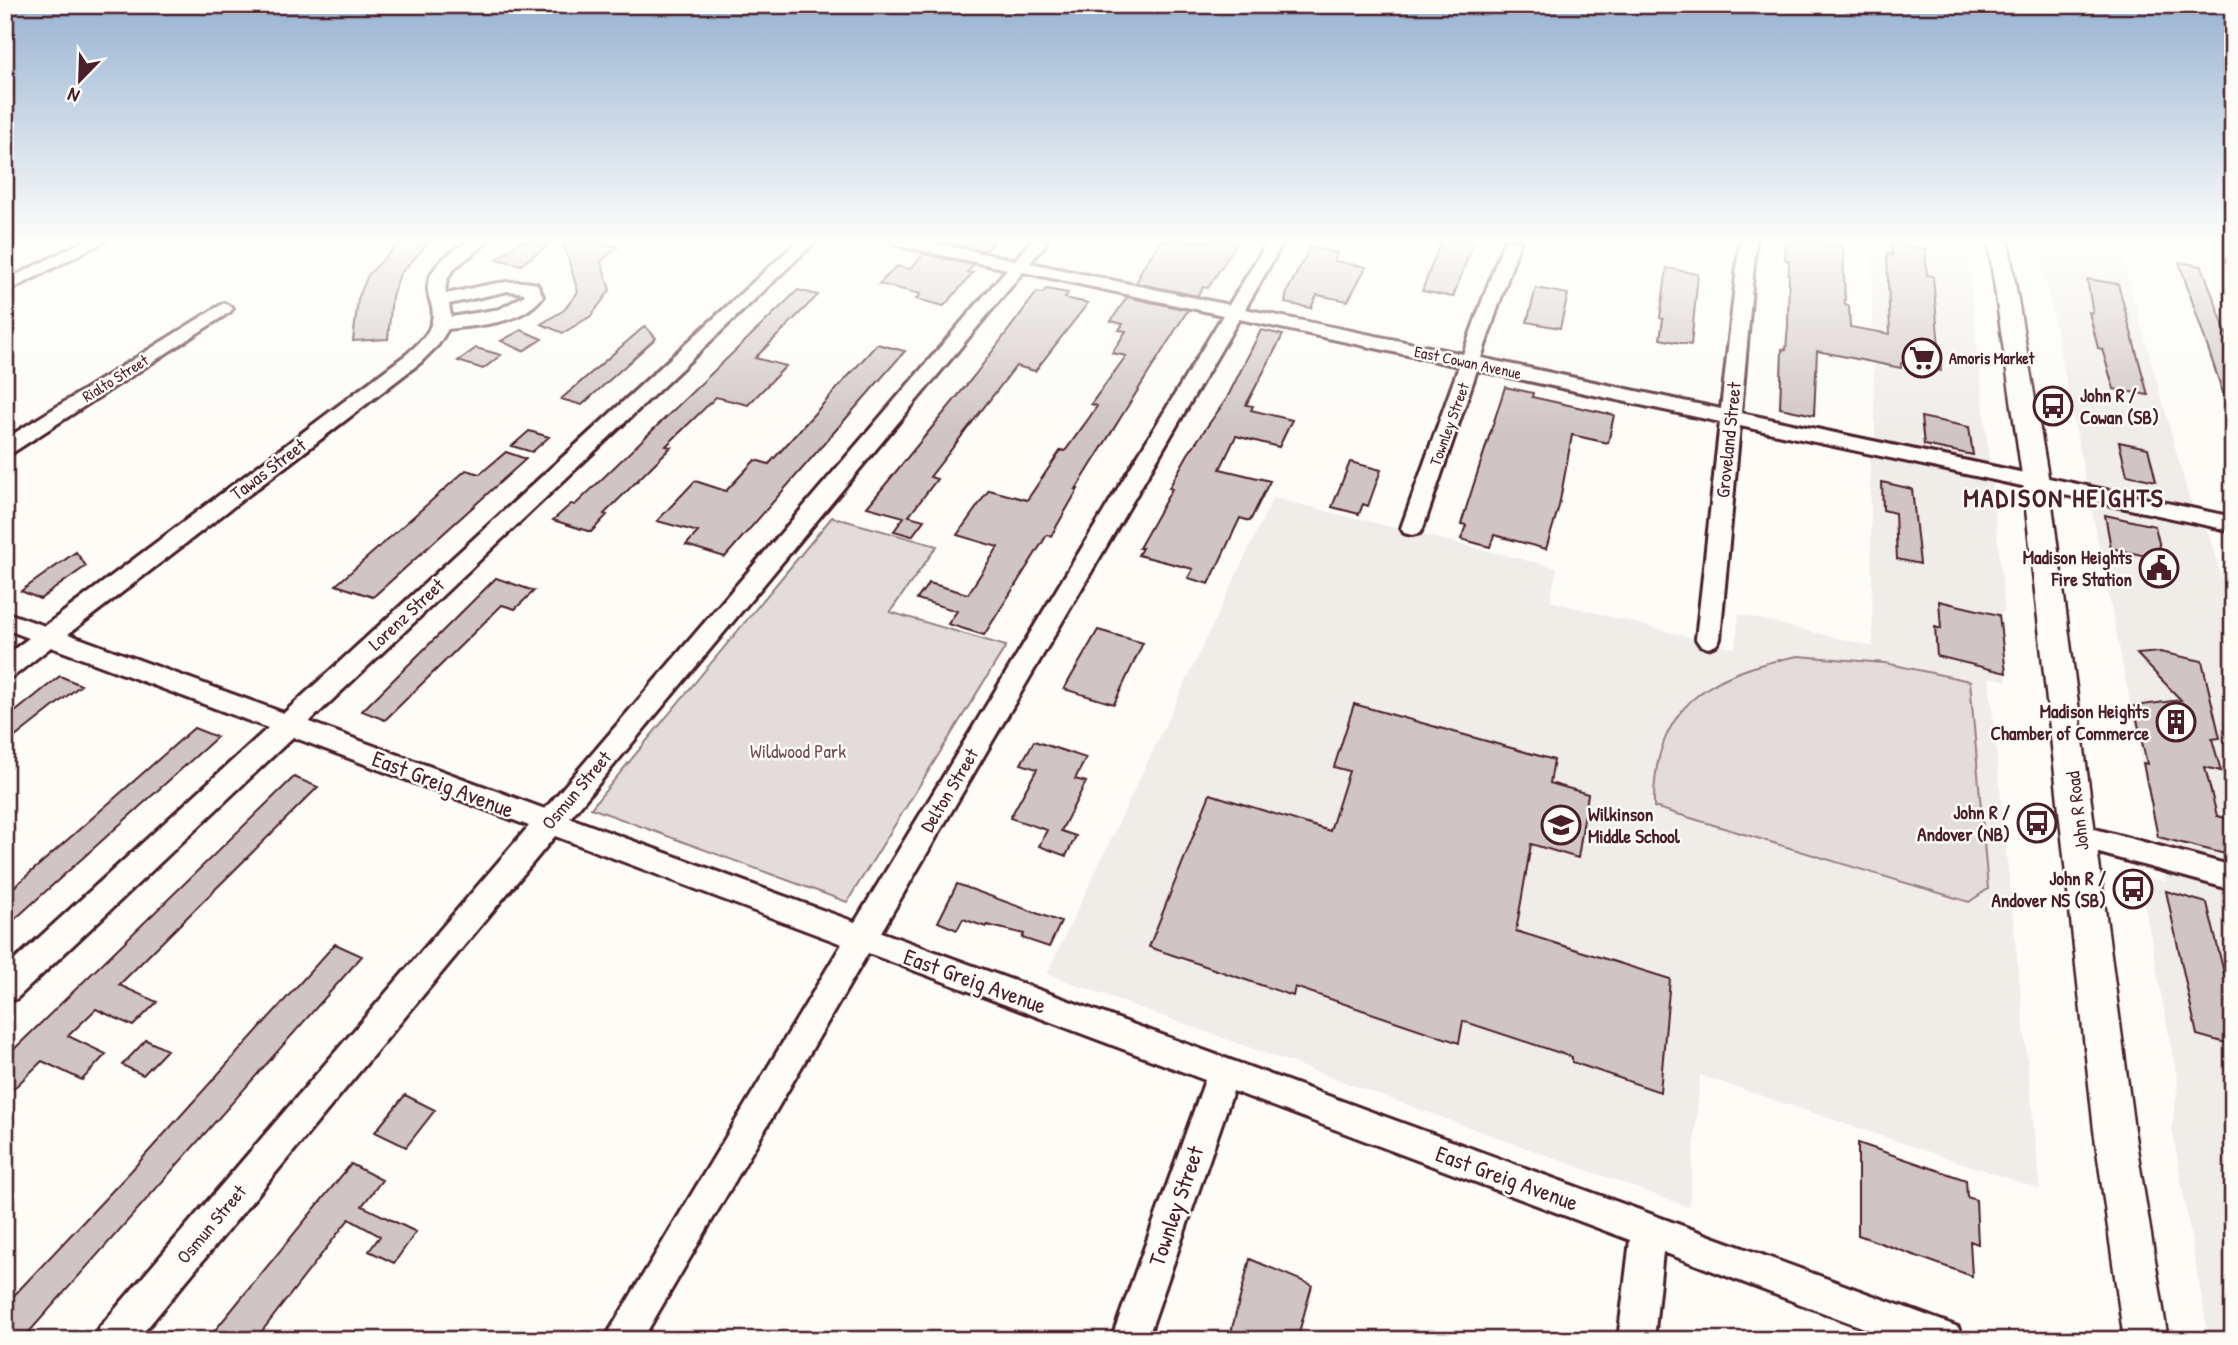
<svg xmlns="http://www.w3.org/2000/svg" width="2238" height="1345" viewBox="0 0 2238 1345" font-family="'Patrick Hand',sans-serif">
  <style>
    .built { fill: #f0ece8 }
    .green { fill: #e3dcda; stroke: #967e82; stroke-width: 2 }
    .building { fill: #d0c5c4; stroke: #4a1f2b; stroke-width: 2 }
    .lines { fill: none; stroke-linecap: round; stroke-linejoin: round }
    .minor-casing { stroke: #4a1f2b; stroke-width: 6 }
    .major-casing { stroke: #4a1f2b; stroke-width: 5 }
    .minor { fill: #fdfcf7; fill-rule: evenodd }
    .major { fill: #fdfcf7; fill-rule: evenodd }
    .labels { text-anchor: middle; stroke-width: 5; stroke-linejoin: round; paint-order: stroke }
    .far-poi-label { font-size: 16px; font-weight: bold; fill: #4a1f2b; stroke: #fdfcf7; text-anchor: start }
    .far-street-label { font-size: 16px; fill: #4a1f2b; stroke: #fdfcf7 }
    .poi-label { font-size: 19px; font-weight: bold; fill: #4a1f2b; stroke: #fdfcf7; text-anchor: end }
    .street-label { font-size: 19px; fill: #4a1f2b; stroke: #fdfcf7 }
    .park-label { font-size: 19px; fill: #704e57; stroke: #fdfcf7 }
    .near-street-label { font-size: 23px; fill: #4a1f2b; stroke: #fdfcf7 }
    .district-label { font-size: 26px; font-weight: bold; letter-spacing: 2px; fill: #4a1f2b; stroke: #fdfcf7 }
  </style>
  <rect width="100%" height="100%" fill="#fdfcf7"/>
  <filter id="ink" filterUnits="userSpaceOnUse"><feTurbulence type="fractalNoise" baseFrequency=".0143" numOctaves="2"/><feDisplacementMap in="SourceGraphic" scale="14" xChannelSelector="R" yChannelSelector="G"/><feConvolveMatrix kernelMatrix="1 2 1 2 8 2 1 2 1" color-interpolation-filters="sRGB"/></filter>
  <g filter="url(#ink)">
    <path class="built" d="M 1871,241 L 1966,241 L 2005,610 L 1999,615 L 2007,681 L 1989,677 L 2040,1189 L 1700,1075 L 1689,1207 L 1047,974 L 1273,498 L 1557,568 L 1550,601 L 1735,649 L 1739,614 L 1873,647 L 1870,461 L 1875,435 Z
      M 2038,241 L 2118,241 L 2189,498 L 2209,535 L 2233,618 L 2233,1340 L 2209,1340 L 2172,1128 L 2178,1084 L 2140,879 L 2146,877 L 2166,882 Z"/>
    <path class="green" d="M 832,517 L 937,546 L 890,612 L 1006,646 L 847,902 L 591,808 Z
      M 1798,656 L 1885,663 L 1970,681 L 1988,889 L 1969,902 L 1654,807 C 1652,707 1708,673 1798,656 Z"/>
    <path class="building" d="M 405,241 L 430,241 L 400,274 L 392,296 L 388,339 L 353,341 L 358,299 L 368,275 L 393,249 Z
      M 521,241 L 553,241 L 521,265 L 497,259 Z
      M 563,241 L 593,241 L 618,247 L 601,261 L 610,290 L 591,316 L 563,333 L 541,324 L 564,310 L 578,292 Z
      M 937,241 L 995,241 L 986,251 Z
      M 1160,241 L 1238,241 L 1208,288 L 1203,287 L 1197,296 L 1136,283 L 1141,274 L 1139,274 Z
      M 1441,241 L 1474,241 L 1453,297 L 1422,291 Z
      M 1786,241 L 1826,241 L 1826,244 L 1843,247 L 1845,305 L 1849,306 L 1850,327 L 1890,334 L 1887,254 L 1892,255 L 1892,243 L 1925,249 L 1927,275 L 1933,276 L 1941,371 L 1901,363 L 1901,368 L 1817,351 L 1814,415 L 1780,408 L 1782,349 L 1786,350 L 1788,326 L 1789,261 L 1785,260 Z
      M 1310,247 L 1337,253 L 1334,261 L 1366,267 L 1348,301 L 1317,295 L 1311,308 L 1285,303 L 1287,292 Z
      M 924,254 L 974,265 L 967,272 L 973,273 L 944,306 L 916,299 L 921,294 L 879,284 L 897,266 L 910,269 Z
      M 2179,262 L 2202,266 L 2215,302 L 2233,352 L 2233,413 L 2230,414 Z
      M 1667,268 L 1698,274 L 1691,345 L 1660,339 L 1663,319 L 1660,318 Z
      M 2087,279 L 2118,284 L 2148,395 L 2114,389 L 2102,349 L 2098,348 L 2089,312 L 2093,313 Z
      M 1536,288 L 1568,294 L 1560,328 L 1527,322 Z
      M 1046,289 L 1068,293 L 1065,298 L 1088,303 L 1035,371 L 1016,366 L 930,477 L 937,479 L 909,516 L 924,520 L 912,536 L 894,531 L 904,517 L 867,507 L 974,376 L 1037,292 L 1043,293 Z
      M 798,290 L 818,295 L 755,358 L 786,366 L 748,405 L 716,397 L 666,446 L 671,447 L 604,514 L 607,515 L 591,532 L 553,520 L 571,504 L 575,505 Z
      M 1127,297 L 1188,310 L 1076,489 L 1078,489 L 1051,536 L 1047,535 L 984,635 L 948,624 L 957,611 L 917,599 L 929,583 L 968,594 L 998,547 L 957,535 L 989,490 L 1027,500 L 1061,450 L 1065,451 L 1089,418 L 1097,406 L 1091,404 L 1126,356 L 1112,353 L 1126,331 L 1119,330 L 1123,324 L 1111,321 Z
      M 645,326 L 656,338 L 582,405 L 561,399 Z
      M 521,330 L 542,339 L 523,351 L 501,341 Z
      M 1261,330 L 1283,335 L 1246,405 L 1253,406 L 1251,410 L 1292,420 L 1279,447 L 1236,436 L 1220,469 L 1270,481 L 1250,521 L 1240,518 L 1209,584 L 1188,578 L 1193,569 L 1138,555 L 1142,548 L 1139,548 L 1172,489 L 1169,488 L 1188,454 L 1227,398 Z
      M 877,344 L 905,351 L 725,557 L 686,545 L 698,532 L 657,521 L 695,481 L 726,491 L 755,460 L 769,464 Z
      M 476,348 L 501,355 L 483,369 L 458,361 Z
      M 1505,387 L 1533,393 L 1532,397 L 1614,415 L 1608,443 L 1572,435 L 1559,506 L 1546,549 L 1494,535 L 1490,547 L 1461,539 L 1466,525 L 1461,524 Z
      M 1921,417 L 1969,427 L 1973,455 L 1924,445 Z
      M 529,431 L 549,437 L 532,452 L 512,446 Z
      M 2119,442 L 2148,448 L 2156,481 L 2127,475 Z
      M 506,452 L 526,459 L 373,597 L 336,585 L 466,470 L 480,474 Z
      M 1350,462 L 1381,470 L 1368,506 L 1363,504 L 1359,514 L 1332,507 Z
      M 1882,482 L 1912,489 L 1920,564 L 1897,559 L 1895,513 L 1883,510 Z
      M 2105,515 L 2155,526 L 2163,560 L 2111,548 Z
      M 76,552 L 86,566 L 40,599 L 21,591 Z
      M 496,578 L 534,591 L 515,609 L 502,605 L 385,720 L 362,711 Z
      M 1939,601 L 1999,615 L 2006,673 L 1937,656 L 1935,627 L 1941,629 Z
      M 1098,630 L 1143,643 L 1114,704 L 1064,689 Z
      M 2160,652 L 2202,661 L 2220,738 L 2212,739 L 2221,771 L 2205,767 L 2217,816 L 2233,820 L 2233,856 L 2158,837 L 2143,763 L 2147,764 L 2134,706 L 2181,700 L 2137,654 Z
      M 60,676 L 81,685 L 5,745 L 5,720 Z
      M 1354,704 L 1554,760 L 1550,783 L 1588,794 L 1578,858 L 1531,844 L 1516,931 L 1670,979 L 1660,1092 L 1572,1062 L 1572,1057 L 1463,1021 L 1459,1043 L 1295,987 L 1293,996 L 1149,947 L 1210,794 L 1330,831 L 1349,771 L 1334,767 Z
      M 194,728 L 217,737 L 5,928 L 5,895 Z
      M 1034,741 L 1086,758 L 1075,779 L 1086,782 L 1061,831 L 1076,836 L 1066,856 L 1039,846 L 1047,830 L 1010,818 L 1037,769 L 1021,764 Z
      M 294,777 L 318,787 L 119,985 L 157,1002 L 133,1026 L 96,1009 L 68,1036 L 106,1054 L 82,1080 L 42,1061 L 5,1097 L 5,1058 Z
      M 957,884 L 1061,922 L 1049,947 L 1022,938 L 1024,934 L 987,925 L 986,927 L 963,919 L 957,930 L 938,922 Z
      M 2166,891 L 2207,903 L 2225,977 L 2233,979 L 2233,1045 L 2197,1035 Z
      M 335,944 L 362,956 L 22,1340 L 5,1340 L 5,1305 L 131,1171 Z
      M 146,1040 L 167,1050 L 143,1075 L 122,1065 Z
      M 405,1095 L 435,1110 L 406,1147 L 375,1132 Z
      M 1858,1143 L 1966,1180 L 1967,1197 L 1976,1200 L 1978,1244 L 1970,1241 L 1972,1276 L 1858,1235 Z
      M 351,1164 L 382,1180 L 362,1206 L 416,1232 L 394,1263 L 369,1251 L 380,1236 L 349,1219 L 255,1340 L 207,1340 Z
      M 1250,1259 L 1312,1285 L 1297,1340 L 1229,1340 Z"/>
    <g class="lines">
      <defs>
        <path id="minor" d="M 84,241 L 105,241 L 5,293 L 5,281 Z
          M 468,241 L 487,241 C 473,259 442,266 446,294 C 476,288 507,277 537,284 L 543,296 C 523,324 480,325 448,329 L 438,345 L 421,362 L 68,634 L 284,713 L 798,241 L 816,241 L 309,722 L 545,809 L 1007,269 L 900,246 L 892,241 L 923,241 L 1015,260 L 1031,241 L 1048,241 L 1030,263 L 1229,305 L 1268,241 L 1284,241 L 1245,309 L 1463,354 L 1504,241 L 1520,241 L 1481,358 L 1721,409 L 1740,241 L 1756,241 L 1741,413 L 2233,517 L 2233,531 L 1740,426 L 1720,639 L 1716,645 L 1708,648 L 1700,645 L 1696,639 L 1720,422 L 1477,370 L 1423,528 L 1420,533 L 1412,535 L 1404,533 L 1401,528 L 1459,366 L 1239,319 L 881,932 L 1945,1322 L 1958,1327 L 1963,1340 L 1896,1340 L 1663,1252 L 1654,1340 L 1618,1340 L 1630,1240 L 1233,1091 L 1147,1340 L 1111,1340 L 1205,1080 L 868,953 L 642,1340 L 604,1340 L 842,944 L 555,836 L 137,1340 L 95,1340 L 100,1327 L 529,826 L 293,737 L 16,999 L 5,1003 L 5,969 L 268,728 L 51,647 L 14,676 L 5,678 L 5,656 L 29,638 L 5,629 L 5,612 L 45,626 L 407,354 C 422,341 436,328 432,307 C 430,300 427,293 428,285 C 430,265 453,251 468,241 ZM 1023,272 L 1223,315 L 855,922 L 570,818 ZM 508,291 L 524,293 L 525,295 L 500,309 L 451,317 L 449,304 Z
          M 224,303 L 233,308 L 230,312 L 12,453 L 5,454 L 5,439 Z
          M 2080,825 L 2233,866 L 2233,890 L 2070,845 L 2066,837 L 2070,829 Z"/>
        <path id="major" d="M 1988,241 L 2008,241 L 2049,482 L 2134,1130 L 2168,1340 L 2124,1340 L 2094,1130 L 2023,482 Z"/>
      </defs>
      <use href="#minor" class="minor-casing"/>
      <use href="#major" class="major-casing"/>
      <use href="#minor" class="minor"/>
      <use href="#major" class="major"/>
    </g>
  </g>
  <linearGradient id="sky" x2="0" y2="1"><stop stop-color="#98b3d2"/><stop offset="0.56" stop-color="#fefefb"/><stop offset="1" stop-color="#fefefb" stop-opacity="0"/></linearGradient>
  <rect width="2238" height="429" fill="url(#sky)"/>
  <defs>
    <symbol id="supermarket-ring" viewBox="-11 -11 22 22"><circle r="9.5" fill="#fdfcf7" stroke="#4a1f2b" stroke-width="1.5"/><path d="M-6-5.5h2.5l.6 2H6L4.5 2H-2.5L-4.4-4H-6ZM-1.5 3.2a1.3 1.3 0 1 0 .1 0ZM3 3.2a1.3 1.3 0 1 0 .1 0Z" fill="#4a1f2b"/></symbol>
    <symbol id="bus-ring" viewBox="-11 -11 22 22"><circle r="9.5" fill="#fdfcf7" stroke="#4a1f2b" stroke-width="1.5"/><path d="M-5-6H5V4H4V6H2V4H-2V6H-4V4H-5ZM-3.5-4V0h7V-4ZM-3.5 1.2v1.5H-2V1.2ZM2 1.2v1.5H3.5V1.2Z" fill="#4a1f2b"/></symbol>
    <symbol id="civic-ring" viewBox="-11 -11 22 22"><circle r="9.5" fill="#fdfcf7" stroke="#4a1f2b" stroke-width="1.5"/><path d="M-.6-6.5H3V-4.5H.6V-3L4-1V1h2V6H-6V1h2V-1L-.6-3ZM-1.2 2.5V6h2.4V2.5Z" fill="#4a1f2b"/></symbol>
    <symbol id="building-ring" viewBox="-11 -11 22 22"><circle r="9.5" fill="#fdfcf7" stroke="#4a1f2b" stroke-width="1.5"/><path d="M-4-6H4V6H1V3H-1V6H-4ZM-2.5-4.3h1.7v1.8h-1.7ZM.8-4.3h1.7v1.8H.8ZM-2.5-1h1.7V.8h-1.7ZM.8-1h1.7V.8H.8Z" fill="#4a1f2b"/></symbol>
    <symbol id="school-ring" viewBox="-11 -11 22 22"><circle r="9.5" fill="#fdfcf7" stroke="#4a1f2b" stroke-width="1.5"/><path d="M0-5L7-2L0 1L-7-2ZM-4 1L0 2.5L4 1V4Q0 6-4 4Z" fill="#4a1f2b"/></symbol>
  </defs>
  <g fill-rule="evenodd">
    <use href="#supermarket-ring" x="1900" y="336" width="44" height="44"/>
    <use href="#bus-ring" x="2031" y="384" width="44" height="44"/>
    <use href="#civic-ring" x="2137" y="546" width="44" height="44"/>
    <use href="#building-ring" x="2154" y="700" width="44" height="44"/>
    <use href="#bus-ring" x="2015" y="801" width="44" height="44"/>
    <use href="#school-ring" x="1539" y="803" width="44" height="44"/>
    <use href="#bus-ring" x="2111" y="867" width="44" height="44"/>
  </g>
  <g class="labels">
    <g class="far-poi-label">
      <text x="1949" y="364">Amoris Market</text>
    </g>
    <g class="far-street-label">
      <text transform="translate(1468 362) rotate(12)" y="6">East Cowan Avenue</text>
      <text transform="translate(115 378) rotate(-32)" y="6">Rialto Street</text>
      <text transform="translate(1449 424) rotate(-70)" y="6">Townley Street</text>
    </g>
    <g class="poi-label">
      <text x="2080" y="402" text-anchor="start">John R /<tspan x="2080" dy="22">Cowan (SB)</tspan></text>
      <text x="2132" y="564">Madison Heights<tspan x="2132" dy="22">Fire Station</tspan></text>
      <text x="2149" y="718">Madison Heights<tspan x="2149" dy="22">Chamber of Commerce</tspan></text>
      <text x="2010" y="819">John R /<tspan x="2010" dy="22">Andover (NB)</tspan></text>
      <text x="1588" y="821" text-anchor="start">Wilkinson<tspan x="1588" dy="22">Middle School</tspan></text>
      <text x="2106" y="885">John R /<tspan x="2106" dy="22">Andover NS (SB)</tspan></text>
    </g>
    <g class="street-label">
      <text transform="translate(1728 440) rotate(-84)" y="7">Groveland Street</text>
      <text transform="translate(268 469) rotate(-37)" y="7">Tawas Street</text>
      <text transform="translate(406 614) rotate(-43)" y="7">Lorenz Street</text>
      <text transform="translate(576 790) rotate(-50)" y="7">Osmun Street</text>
      <text transform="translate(949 790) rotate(-59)" y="7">Delton Street</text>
      <text transform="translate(2077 811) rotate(-97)" y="7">John R Road</text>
      <text transform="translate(211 1224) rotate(-50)" y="7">Osmun Street</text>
    </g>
    <g class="park-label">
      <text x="798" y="758">Wildwood Park</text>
    </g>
    <g class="near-street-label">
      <text transform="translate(443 784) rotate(21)" y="8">East Greig Avenue</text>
      <text transform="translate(975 981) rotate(20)" y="8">East Greig Avenue</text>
      <text transform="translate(1507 1178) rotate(20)" y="8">East Greig Avenue</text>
      <text transform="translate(1176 1206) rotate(-71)" y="8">Townley Street</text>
    </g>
    <g class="district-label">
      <text x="2064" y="507">MADISON HEIGHTS</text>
    </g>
  </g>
  <rect width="2238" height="1345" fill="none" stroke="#fdfcf7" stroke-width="28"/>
  <rect x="14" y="14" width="2210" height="1317" fill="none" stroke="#4a1f2b" stroke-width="2.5" filter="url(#ink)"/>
  <g transform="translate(80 80) rotate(203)" stroke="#fdfcf7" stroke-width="5" paint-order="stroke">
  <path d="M0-5L12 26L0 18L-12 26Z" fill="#4a1f2b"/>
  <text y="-10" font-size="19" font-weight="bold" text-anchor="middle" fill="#4a1f2b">N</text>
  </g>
</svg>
